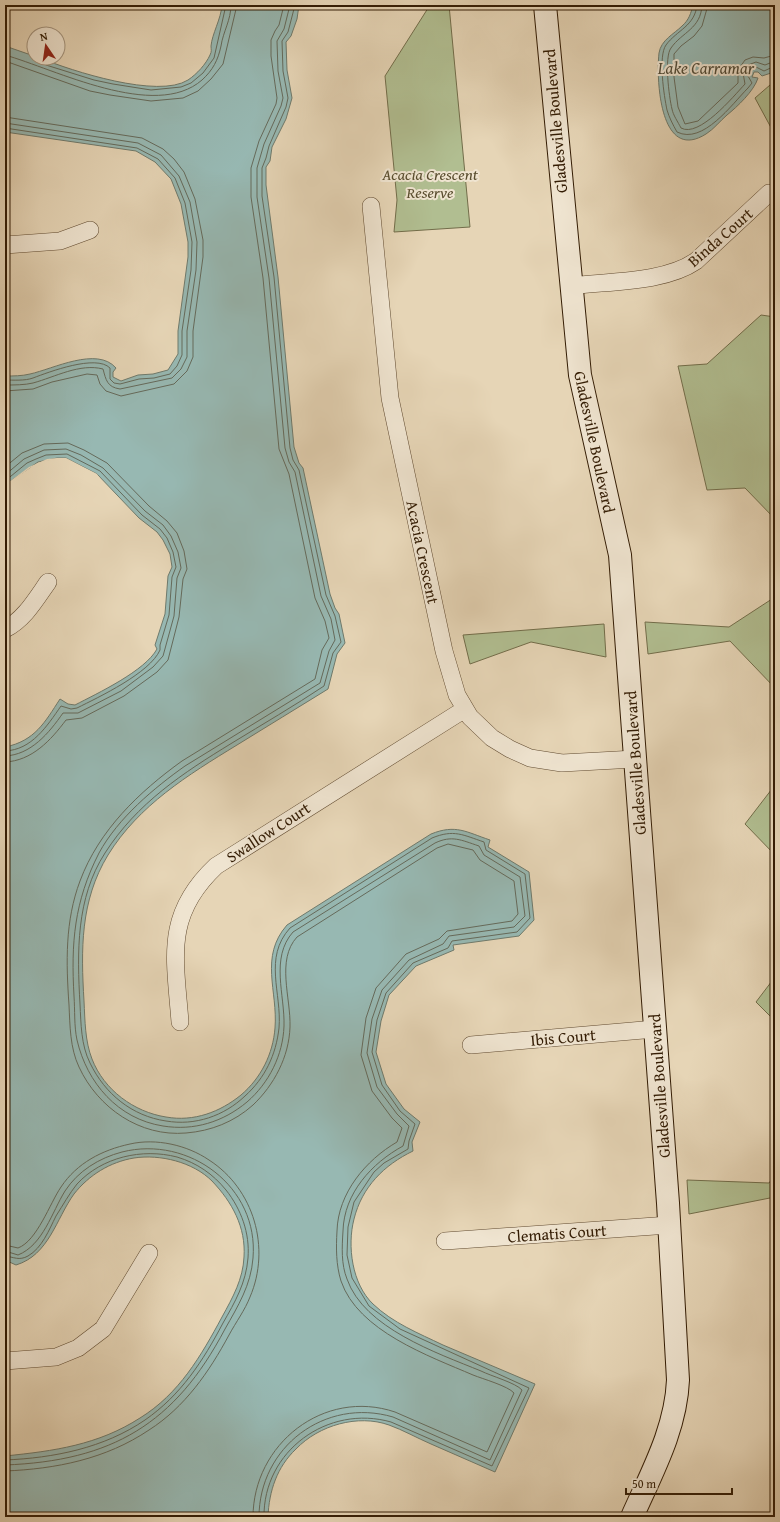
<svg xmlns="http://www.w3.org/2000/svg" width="780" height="1522" viewBox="0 0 780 1522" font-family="'Gentium Book Plus',serif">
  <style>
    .green { fill: #b1be91; stroke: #726d4a }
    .water { fill: #97b8b2; stroke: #6f7a6c }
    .pier { fill: #e6d5b6 }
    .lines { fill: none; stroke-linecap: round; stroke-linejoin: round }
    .shore { stroke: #656a5b; stroke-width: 1 }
    .street-casing { stroke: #604a30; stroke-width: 18 }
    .secondary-casing { stroke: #331c04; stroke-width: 24 }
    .street { stroke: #efe4d0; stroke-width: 17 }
    .secondary { stroke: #efe4d0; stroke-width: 22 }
    .labels { text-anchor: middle; stroke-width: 4; stroke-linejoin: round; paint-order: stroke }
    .street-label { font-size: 16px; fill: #331c04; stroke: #efe4d0 }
    .park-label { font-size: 16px; font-style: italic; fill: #594d2e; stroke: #efe4d0 }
    .water-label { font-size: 17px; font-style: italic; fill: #514b38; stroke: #efe4d0 }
  </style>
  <rect width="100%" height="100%" fill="#e6d5b6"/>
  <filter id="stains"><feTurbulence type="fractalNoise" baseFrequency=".005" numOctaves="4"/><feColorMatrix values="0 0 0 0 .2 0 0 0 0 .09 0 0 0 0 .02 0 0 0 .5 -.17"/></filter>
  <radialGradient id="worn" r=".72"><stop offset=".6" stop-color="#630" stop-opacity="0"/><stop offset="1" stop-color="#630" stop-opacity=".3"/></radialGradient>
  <path class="green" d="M 430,5 L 449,5 L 470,227 L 394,232 L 397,200 L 385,76 Z
    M 770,85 L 775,87 L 775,135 L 755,98 Z
    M 761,315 L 775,317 L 775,519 L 745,488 L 707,490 L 678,366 L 707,364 Z
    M 775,597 L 775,688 L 730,641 L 648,654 L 645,622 L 729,627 Z
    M 604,624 L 606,657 L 531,642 L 470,664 L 463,635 Z
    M 775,785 L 775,855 L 745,824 Z
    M 775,977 L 775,1021 L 756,1002 Z
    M 775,1175 L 775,1197 L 689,1214 L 687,1180 L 769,1183 Z"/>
  <path class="water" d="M 222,5 L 299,5 L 297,19 L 291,36 L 286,42 L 287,70 L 292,98 L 286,119 L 272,147 L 270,161 L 266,167 L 266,185 L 278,277 L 294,447 L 299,463 L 303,468 L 330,594 L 335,608 L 339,614 L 345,643 L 337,654 L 328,689 C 298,708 267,726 237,745 C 188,775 139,805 108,855 C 80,901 81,950 84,1001 C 85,1021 85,1041 92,1059 C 104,1090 134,1112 166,1117 C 194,1122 220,1112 241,1095 C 261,1078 273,1054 275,1028 C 278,991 259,957 287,925 L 431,834 C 456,824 466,832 490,840 L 488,847 L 529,872 L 534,920 L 519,936 L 453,945 L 454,950 L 416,966 L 389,995 L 381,1021 L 376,1052 L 386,1084 L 404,1109 L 420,1122 L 412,1142 L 413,1151 C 384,1165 362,1187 354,1219 C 347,1246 352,1284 373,1304 C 393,1323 418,1333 443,1345 C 474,1358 504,1371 535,1384 L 495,1472 C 474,1463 452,1453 431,1444 C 417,1438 403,1430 389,1425 C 358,1414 319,1425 296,1449 C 277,1467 269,1491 268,1517 L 5,1517 L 5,1456 C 54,1451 98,1445 140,1418 C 179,1394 201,1356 222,1317 C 233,1297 243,1279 244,1257 C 246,1227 232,1202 212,1181 C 193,1162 160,1154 134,1158 C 110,1162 89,1175 74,1194 C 56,1219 49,1255 16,1265 L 5,1260 L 5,747 C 35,741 45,722 60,699 L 68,704 L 75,705 C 98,693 145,671 157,649 L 155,645 L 165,614 L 168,576 L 172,567 L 170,554 L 163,540 L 157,532 L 139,518 L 97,474 L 66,458 L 57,458 L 38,462 L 5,485 L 5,376 C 13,376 22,376 30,374 C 53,369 97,346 116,368 L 113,372 L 113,377 L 121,381 L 138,375 L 153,374 L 168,370 L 178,354 L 178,331 L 188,257 L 188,242 L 181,204 L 171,179 L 155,162 L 136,151 L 5,132 L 5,46 L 34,56 L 34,58 L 40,58 C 72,71 158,99 188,80 C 197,74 206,64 210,55 C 212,51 211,50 211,46 C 212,34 221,19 222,5 Z
    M 693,5 L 775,5 L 775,68 L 771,73 L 762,76 L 758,72 L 754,72 L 752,77 L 758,78 C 754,91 737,107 727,115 C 720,121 714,129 706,134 C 660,163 656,80 659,53 C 661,40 674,34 682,26 C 689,20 691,13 693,5 Z"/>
  <path class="pier" d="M 57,458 L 66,458 L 97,474 L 107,489 L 96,476 L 65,460 L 57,460 L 47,461 L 30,468 L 5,487 L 5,485 L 29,467 L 47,459 Z"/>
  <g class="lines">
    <path class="shore" d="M 697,5 C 695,26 677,30 666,45 C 658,56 664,96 667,110 C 669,117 673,125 677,132 C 703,145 732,104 748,88 L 752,83 L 748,76 L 750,70 L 756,67 L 764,71 L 775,66
      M 702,5 C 701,29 682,32 671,48 C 664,57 669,97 672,109 C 673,115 678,122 681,128 C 699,138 733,97 745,84 L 743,73 L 748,65 L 756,62 L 765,65 L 775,61
      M 708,5 L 702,26 L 694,36 L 681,46 L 674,54 L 674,77 L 678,107 L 685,124 L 698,121 L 738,83 L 738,70 L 745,60 L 753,57 L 764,58 L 775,55
      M 5,55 C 55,69 155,121 202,80 C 213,70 218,60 221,46 C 223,32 231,20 231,5
      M 40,58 L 42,62 L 46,65 L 94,80 L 113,84 L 151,90 L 181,87 L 191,83 L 203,73 L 214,58 L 226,5
      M 5,61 L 90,91 L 110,95 L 151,101 L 183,98 L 198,91 L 211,79 L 223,64 L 237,5
      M 5,117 L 142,138 L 163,149 L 174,159 L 184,172 L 195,199 L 203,240 L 203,257 L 193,331 L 193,357 L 187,371 L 174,384 L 121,396 L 106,391 L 100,384 L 97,375 L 87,374 L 52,382 L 33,389 L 5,391
      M 5,123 L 138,143 L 161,155 L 179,176 L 190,202 L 197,242 L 196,270 L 187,331 L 187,357 L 181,369 L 172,378 L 120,389 C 107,387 106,380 103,369 C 80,363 55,377 33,383 C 25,385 14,385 5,385
      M 5,128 L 137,148 L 158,159 L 175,178 L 185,203 L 192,242 L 191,270 L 182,331 L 182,355 L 177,366 L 170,374 L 154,378 L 139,379 L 120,384 L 114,383 L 110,379 L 110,368 C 96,354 49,372 33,378 C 25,381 13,380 5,380
      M 5,467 L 22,453 L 44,444 L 68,443 L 84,450 L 107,463 L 149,506 L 167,521 L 177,533 L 184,551 L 187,569 L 183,579 L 179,617 L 168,660 L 157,672 L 124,696 L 82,718 L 66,720 C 51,740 32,761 5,762
      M 5,475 L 24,459 L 44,450 L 66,449 L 81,455 L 103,468 L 145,511 L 163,525 L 171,536 L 178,552 L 181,568 L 177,578 L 174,616 L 163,656 L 153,667 L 121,691 L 78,713 L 63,713 C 49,733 31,755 5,756
      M 5,481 L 27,463 L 36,459 L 46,455 L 67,454 L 100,471 L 142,515 L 160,529 L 167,538 L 173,552 L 176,567 L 172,577 L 169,615 L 160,645 L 160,650 C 150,673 99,697 77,708 L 71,709 L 61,706 C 47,726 32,750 5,751
      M 5,1245 L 18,1248 C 37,1241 50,1203 61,1187 C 77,1163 102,1150 130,1144 C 156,1138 187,1145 209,1160 C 254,1189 271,1248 250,1297 C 245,1310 236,1322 229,1335 C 209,1372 185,1407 149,1430 C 106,1459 56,1469 5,1471
      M 5,1251 L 18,1255 C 43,1245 52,1212 65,1191 C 78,1171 99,1158 122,1152 C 189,1135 259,1187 253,1258 C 251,1285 238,1306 225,1329 C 175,1424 112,1461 5,1465
      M 5,1256 C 14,1257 19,1261 28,1256 C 42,1248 49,1230 56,1216 C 63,1205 69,1194 77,1184 C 102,1157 142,1148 177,1157 C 197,1163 213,1174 226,1190 C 241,1209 250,1233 248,1258 C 246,1283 235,1302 223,1323 C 203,1361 181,1395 145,1420 C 104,1448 54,1458 5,1460
      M 253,1517 C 253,1444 324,1388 395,1412 L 487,1452 L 514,1393 C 508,1386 483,1379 473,1375 C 429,1356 358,1331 341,1281 C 336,1265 336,1248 337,1231 C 338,1193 366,1160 397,1142 L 402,1128 L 392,1118 L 372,1091 L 361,1055 L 366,1018 L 376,988 L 406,954 L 439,939 L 447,931 L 512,921 L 518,914 L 514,881 L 480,860 L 473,850 L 448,844 L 437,848 L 297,937 C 276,960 291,998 290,1027 C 289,1057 274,1085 253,1105 C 234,1122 211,1131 186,1133 C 140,1137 98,1108 79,1067 C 70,1048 70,1026 69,1005 C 66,962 65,921 80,881 C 99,830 139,792 182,761 L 315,679 L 322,650 L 329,638 L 325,621 L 315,598 L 289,474 L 279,449 L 263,278 L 251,197 L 251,168 L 259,141 L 276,104 L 277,98 L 271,56 L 271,40 L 275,31 L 279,25 L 284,5
      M 259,1517 C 259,1447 325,1397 393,1417 L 490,1460 L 522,1390 C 516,1383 491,1376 481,1371 C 437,1353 364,1328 347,1279 C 341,1264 342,1247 343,1231 C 344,1193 372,1163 403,1146 L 409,1126 L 397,1114 L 377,1087 L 367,1053 L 372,1019 L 382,990 L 409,960 L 443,944 L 449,936 L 514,927 L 525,916 L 520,877 L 484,855 L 479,846 C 461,840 452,835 435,843 L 293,932 C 270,958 285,995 284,1026 C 283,1055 269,1083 247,1102 C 223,1122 194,1131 163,1126 C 118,1119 87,1083 77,1040 C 74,1026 75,1010 74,996 C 71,943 74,902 99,853 C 118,818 154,788 185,766 L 320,683 L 329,651 L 335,640 L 331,619 L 321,596 L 295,472 L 289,462 L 285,448 L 269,278 L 257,197 L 257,168 L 264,144 L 281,106 L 283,98 L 278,71 L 277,41 L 284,29 L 290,5
      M 264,1517 C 263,1451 328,1404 391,1422 L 492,1466 L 529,1388 L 400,1329 L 369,1306 L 352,1278 L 347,1255 L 348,1227 L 354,1202 L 374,1172 L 384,1163 L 408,1149 L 409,1141 L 415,1124 L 400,1111 L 382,1085 L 372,1052 L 377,1020 L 386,993 L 413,963 L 448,948 L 452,941 L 517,932 L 530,918 L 525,874 L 486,850 L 484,842 C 463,835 454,829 432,838 L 290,928 C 263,958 282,993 279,1028 C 276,1055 265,1078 245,1096 C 224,1116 195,1126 166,1121 C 132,1116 105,1094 90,1063 C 81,1045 81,1024 80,1004 C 77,952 76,898 105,853 C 137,803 183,773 232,743 C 263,724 294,706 324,686 L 333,653 L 341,642 L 335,616 L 326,595 L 299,470 L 293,460 L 290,448 L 274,277 L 262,196 L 262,168 L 266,158 L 269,146 L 286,107 L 288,98 L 283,71 L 282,41 L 288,32 L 295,5"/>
    <defs>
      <path id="street" d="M 371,206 L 390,398 L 444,651 L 457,695 L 470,717 L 492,738 L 510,749 L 530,758 L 562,763 L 635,759
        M 5,245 L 60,241 L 90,230
        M 571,286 C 609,281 664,283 696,261 L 769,193
        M 5,629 C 24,620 36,599 48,582
        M 180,1022 C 175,957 164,915 216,866 L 465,709
        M 471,1045 L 655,1029
        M 445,1241 L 669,1225
        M 5,1361 L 56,1357 L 78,1348 L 103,1329 L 149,1253"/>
      <path id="secondary" d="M 545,5 L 580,375 L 620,555 L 668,1203 L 678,1380 C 676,1429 652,1472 632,1517"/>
    </defs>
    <use href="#street" class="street-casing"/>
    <use href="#secondary" class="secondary-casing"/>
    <use href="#street" class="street"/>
    <use href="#secondary" class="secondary"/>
  </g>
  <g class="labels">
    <g class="street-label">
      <text transform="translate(555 121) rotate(-95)" y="6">Gladesville Boulevard</text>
      <text transform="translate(720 237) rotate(-41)" y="6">Binda Court</text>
      <text transform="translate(595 442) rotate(78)" y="6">Gladesville Boulevard</text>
      <text transform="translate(423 552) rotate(78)" y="6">Acacia Crescent</text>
      <text transform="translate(635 763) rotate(-94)" y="6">Gladesville Boulevard</text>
      <text transform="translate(268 832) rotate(-33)" y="6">Swallow Court</text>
      <text transform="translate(563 1037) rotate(-5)" y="6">Ibis Court</text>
      <text transform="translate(659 1086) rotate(-94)" y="6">Gladesville Boulevard</text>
      <text transform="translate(557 1233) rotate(-4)" y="6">Clematis Court</text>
    </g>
    <g class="park-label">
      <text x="430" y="180">Acacia Crescent<tspan x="430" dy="18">Reserve</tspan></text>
    </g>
    <g class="water-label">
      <text x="706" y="74">Lake Carramar</text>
    </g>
  </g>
  <rect width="780" height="1522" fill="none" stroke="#e6d5b6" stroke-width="20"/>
  <rect x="6" y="6" width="768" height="1510" fill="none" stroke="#331c04" stroke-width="2"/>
  <rect x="10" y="10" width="760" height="1502" fill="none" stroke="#331c04"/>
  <g transform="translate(46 46) rotate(347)"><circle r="19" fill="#efe4d0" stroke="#a4947e"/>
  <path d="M0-3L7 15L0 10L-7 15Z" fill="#8f2418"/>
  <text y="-6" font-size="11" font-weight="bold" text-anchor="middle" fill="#331c04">N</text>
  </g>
  <path d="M626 1488v6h106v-6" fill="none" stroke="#331c04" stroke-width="2"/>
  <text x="632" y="1488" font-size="12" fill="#331c04" stroke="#efe4d0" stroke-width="3" paint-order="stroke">50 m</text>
  <rect width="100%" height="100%" filter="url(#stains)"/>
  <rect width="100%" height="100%" fill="url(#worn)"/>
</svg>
